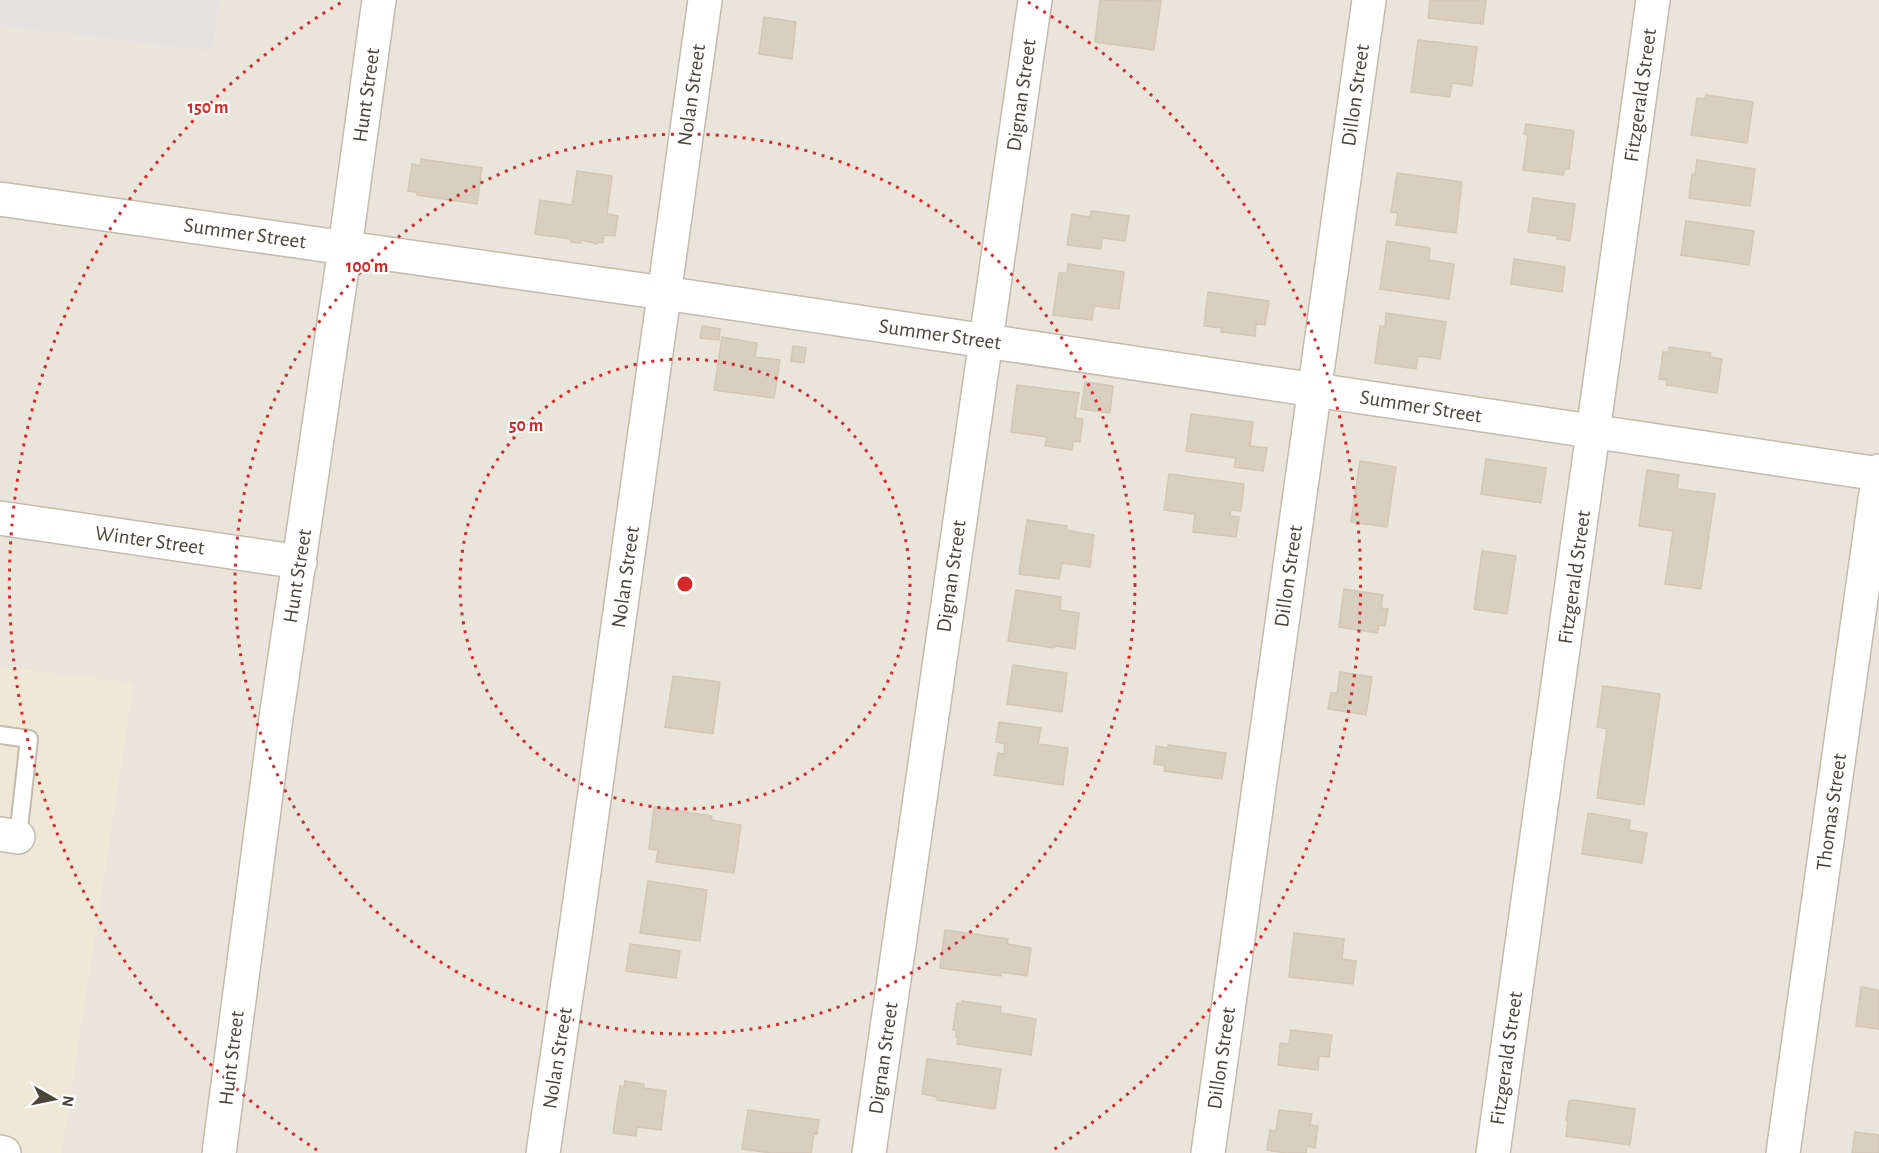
<svg xmlns="http://www.w3.org/2000/svg" width="1879" height="1153" viewBox="0 0 1879 1153" font-family="'Alegreya Sans',sans-serif">
  <style>
    .residential { fill: #eae5da }
    .industrial { fill: #e6e2dd }
    .education { fill: #efe8d6 }
    .building { fill: #d8cfc1; stroke: #d3c7b4; stroke-width: 1.5 }
    .lines { fill: none; stroke-linecap: round; stroke-linejoin: round }
    .lane-casing { stroke: #c2bbae; stroke-width: 20 }
    .street-casing { stroke: #c2bbae; stroke-width: 36 }
    .lane { stroke: #fff; stroke-width: 16 }
    .street { stroke: #fff; stroke-width: 33 }
    .ring { fill: none; stroke: #d62828; stroke-width: 3; stroke-dasharray: 3 6 }
    .labels { text-anchor: middle; stroke-width: 4.5; stroke-linejoin: round; paint-order: stroke }
    .street-label { font-size: 21px; fill: #4b4439; stroke: #fff }
    .centre { fill: #d62828; stroke: #fff; stroke-width: 3 }
    .ring-label { font-size: 18px; text-anchor: middle; font-weight: bold; fill: #d62828; stroke: #fff; stroke-width: 4.5; stroke-linejoin: round; paint-order: stroke }
  </style>
  <rect width="100%" height="100%" fill="#f6f3ec"/>
  <path class="residential" d="M 220,0 L 1879,0 L 1879,1153 L 61,1153 L 133,684 L 0,667 L 0,26 L 212,52 Z"/>
  <path class="industrial" d="M 0,0 L 220,0 L 212,52 L 0,26 Z"/>
  <path class="education" d="M 0,667 L 133,683 L 61,1153 L 0,1153 Z"/>
  <path class="building" d="M 1100,0 L 1161,1 L 1154,50 L 1095,42 Z
    M 1430,0 L 1486,0 L 1483,24 L 1428,18 Z
    M 764,17 L 796,22 L 792,59 L 759,54 Z
    M 1418,40 L 1477,47 L 1472,86 L 1452,83 L 1450,97 L 1411,92 Z
    M 1706,95 L 1753,102 L 1747,143 L 1691,135 L 1697,98 L 1705,99 Z
    M 1526,124 L 1574,131 L 1569,169 L 1564,169 L 1563,175 L 1523,170 L 1528,135 L 1524,134 Z
    M 421,159 L 482,168 L 477,204 L 417,195 L 417,192 L 408,191 L 412,164 L 420,166 Z
    M 1697,160 L 1755,169 L 1750,206 L 1689,198 L 1692,174 L 1695,175 Z
    M 577,171 L 612,176 L 607,214 L 618,216 L 615,236 L 604,235 L 603,243 L 597,242 L 597,244 L 581,240 L 580,243 L 571,242 L 571,239 L 535,234 L 540,200 L 572,205 Z
    M 1397,173 L 1462,182 L 1456,233 L 1396,225 L 1398,213 L 1391,212 Z
    M 1533,198 L 1575,204 L 1570,241 L 1557,239 L 1558,236 L 1528,232 Z
    M 1091,211 L 1129,216 L 1125,241 L 1102,238 L 1101,249 L 1067,245 L 1072,214 L 1090,217 Z
    M 1686,221 L 1754,231 L 1749,265 L 1681,255 Z
    M 1387,241 L 1430,248 L 1429,260 L 1454,264 L 1449,299 L 1380,289 Z
    M 1514,259 L 1565,267 L 1562,292 L 1511,284 Z
    M 1068,264 L 1124,272 L 1119,309 L 1094,306 L 1092,320 L 1053,315 L 1059,273 L 1067,273 Z
    M 1208,292 L 1269,301 L 1265,325 L 1256,324 L 1255,336 L 1221,332 L 1222,328 L 1204,326 Z
    M 1386,313 L 1446,322 L 1440,359 L 1418,356 L 1416,369 L 1375,363 L 1380,326 L 1385,327 Z
    M 702,326 L 720,329 L 719,340 L 700,338 Z
    M 722,337 L 757,343 L 755,357 L 780,360 L 774,398 L 714,390 Z
    M 793,346 L 806,348 L 804,363 L 791,361 Z
    M 1669,347 L 1711,353 L 1710,357 L 1722,359 L 1717,393 L 1666,385 L 1667,380 L 1659,379 L 1663,352 L 1669,352 Z
    M 1085,382 L 1113,386 L 1110,413 L 1081,409 Z
    M 1017,385 L 1079,393 L 1075,418 L 1083,419 L 1080,442 L 1073,441 L 1072,450 L 1045,446 L 1047,437 L 1011,432 Z
    M 1191,414 L 1253,422 L 1250,446 L 1267,448 L 1263,471 L 1234,467 L 1236,458 L 1186,451 Z
    M 1486,459 L 1546,468 L 1541,503 L 1481,494 Z
    M 1360,461 L 1396,467 L 1387,527 L 1351,522 Z
    M 1647,470 L 1679,475 L 1677,489 L 1715,494 L 1701,589 L 1665,584 L 1673,531 L 1639,526 Z
    M 1169,474 L 1244,484 L 1241,511 L 1231,510 L 1230,516 L 1239,517 L 1236,537 L 1193,532 L 1195,514 L 1164,510 Z
    M 1027,520 L 1067,526 L 1066,530 L 1094,535 L 1090,567 L 1062,563 L 1059,579 L 1019,574 Z
    M 1482,551 L 1516,556 L 1507,614 L 1474,609 Z
    M 1344,589 L 1383,595 L 1381,608 L 1388,609 L 1385,626 L 1379,625 L 1377,633 L 1339,627 Z
    M 1016,590 L 1061,597 L 1060,610 L 1079,613 L 1075,649 L 1055,646 L 1054,648 L 1008,641 Z
    M 1013,665 L 1067,673 L 1062,712 L 1007,704 Z
    M 1340,672 L 1372,677 L 1366,715 L 1328,709 L 1331,693 L 1337,693 Z
    M 673,676 L 720,682 L 713,734 L 665,727 Z
    M 1603,686 L 1660,694 L 1644,805 L 1597,798 L 1607,729 L 1597,727 Z
    M 999,722 L 1041,728 L 1038,744 L 1068,748 L 1063,785 L 994,775 L 998,753 L 1004,754 L 1005,744 L 996,742 Z
    M 1168,745 L 1226,753 L 1222,779 L 1164,771 L 1165,766 L 1154,764 L 1156,746 L 1168,748 Z
    M 654,807 L 712,816 L 711,820 L 741,825 L 734,873 L 656,862 L 658,850 L 649,849 Z
    M 1588,813 L 1630,820 L 1629,830 L 1647,833 L 1642,863 L 1582,854 Z
    M 648,881 L 707,890 L 700,941 L 640,933 Z
    M 945,930 L 1008,939 L 1007,944 L 1031,948 L 1027,976 L 1001,972 L 1001,976 L 940,968 Z
    M 1294,933 L 1344,939 L 1342,959 L 1356,961 L 1353,984 L 1289,977 Z
    M 630,944 L 680,951 L 676,978 L 626,971 Z
    M 1861,987 L 1879,990 L 1879,1029 L 1856,1026 Z
    M 962,1001 L 1001,1007 L 1000,1013 L 1036,1019 L 1031,1055 L 957,1044 L 958,1038 L 956,1037 L 956,1030 L 953,1030 L 957,1003 L 961,1004 Z
    M 1291,1030 L 1332,1035 L 1329,1057 L 1319,1056 L 1318,1070 L 1278,1065 L 1280,1043 L 1289,1044 Z
    M 927,1059 L 1001,1069 L 995,1109 L 937,1100 L 937,1097 L 922,1094 Z
    M 625,1081 L 644,1084 L 644,1088 L 666,1091 L 661,1130 L 637,1127 L 636,1136 L 613,1133 L 620,1086 L 624,1087 Z
    M 1574,1100 L 1635,1109 L 1630,1145 L 1566,1136 L 1568,1120 L 1566,1120 L 1569,1101 Z
    M 748,1110 L 819,1120 L 817,1134 L 814,1133 L 811,1153 L 771,1153 L 742,1149 Z
    M 1279,1110 L 1312,1114 L 1310,1125 L 1318,1126 L 1315,1148 L 1307,1146 L 1306,1153 L 1286,1153 L 1267,1150 L 1270,1130 L 1276,1131 Z
    M 1855,1132 L 1879,1135 L 1879,1153 L 1852,1153 Z"/>
  <g class="lines">
    <defs>
      <path id="lane" d="M 0,735 L 29,739 L 18,837"/>
      <path id="street" d="M 0,199 L 664,293 L 1879,474
        M 0,518 L 300,562
        M 0,834 L 18,837
        M 0,1152 L 4,1153
        M 219,1153 L 275,725 L 345,248 L 379,0
        M 543,1153 L 576,929 L 705,0
        M 869,1153 L 1035,0
        M 1208,1153 L 1369,0
        M 1493,1153 L 1653,0
        M 1783,1153 L 1879,471"/>
    </defs>
    <use href="#lane" class="lane-casing"/>
    <use href="#street" class="street-casing"/>
    <use href="#lane" class="lane"/>
    <use href="#street" class="street"/>
  </g>
  <g class="ring">
    <circle cx="685" cy="584" r="225"/>
    <circle cx="685" cy="584" r="450"/>
    <path d="M317 1150A675 675 0 0 1 342 2M1028 2A675 675 0 0 1 1053 1150"/>
  </g>
  <g class="labels">
    <g class="street-label">
      <text transform="translate(366 95) rotate(-82)" y="7">Hunt Street</text>
      <text transform="translate(691 95) rotate(-82)" y="7">Nolan Street</text>
      <text transform="translate(1021 95) rotate(-82)" y="7">Dignan Street</text>
      <text transform="translate(1355 95) rotate(-82)" y="7">Dillon Street</text>
      <text transform="translate(1640 95) rotate(-82)" y="7">Fitzgerald Street</text>
      <text transform="translate(245 233) rotate(8)" y="7">Summer Street</text>
      <text transform="translate(940 334) rotate(8)" y="7">Summer Street</text>
      <text transform="translate(1421 406) rotate(9)" y="7">Summer Street</text>
      <text transform="translate(150 540) rotate(8)" y="7">Winter Street</text>
      <text transform="translate(297 576) rotate(-81)" y="7">Hunt Street</text>
      <text transform="translate(951 576) rotate(-82)" y="7">Dignan Street</text>
      <text transform="translate(1288 576) rotate(-82)" y="7">Dillon Street</text>
      <text transform="translate(625 577) rotate(-82)" y="7">Nolan Street</text>
      <text transform="translate(1574 577) rotate(-82)" y="7">Fitzgerald Street</text>
      <text transform="translate(1831 812) rotate(-82)" y="7">Thomas Street</text>
      <text transform="translate(231 1058) rotate(-83)" y="7">Hunt Street</text>
      <text transform="translate(557 1058) rotate(-81)" y="7">Nolan Street</text>
      <text transform="translate(883 1058) rotate(-82)" y="7">Dignan Street</text>
      <text transform="translate(1221 1058) rotate(-82)" y="7">Dillon Street</text>
      <text transform="translate(1506 1058) rotate(-82)" y="7">Fitzgerald Street</text>
    </g>
  </g>
  <circle cx="685" cy="584" r="9" class="centre"/>
  <g class="ring-label">
    <text x="208" y="113">150 m</text>
    <text x="367" y="272">100 m</text>
    <text x="526" y="431">50 m</text>
  </g>
  <g transform="translate(54 1099) rotate(99)" stroke="#ffffff" stroke-width="4.5" paint-order="stroke">
  <path d="M0-4.5L10 22L0 15L-10 22Z" fill="#4b4439"/>
  <text y="-9" font-size="16" font-weight="bold" text-anchor="middle" fill="#4b4439">N</text>
  </g>
</svg>
